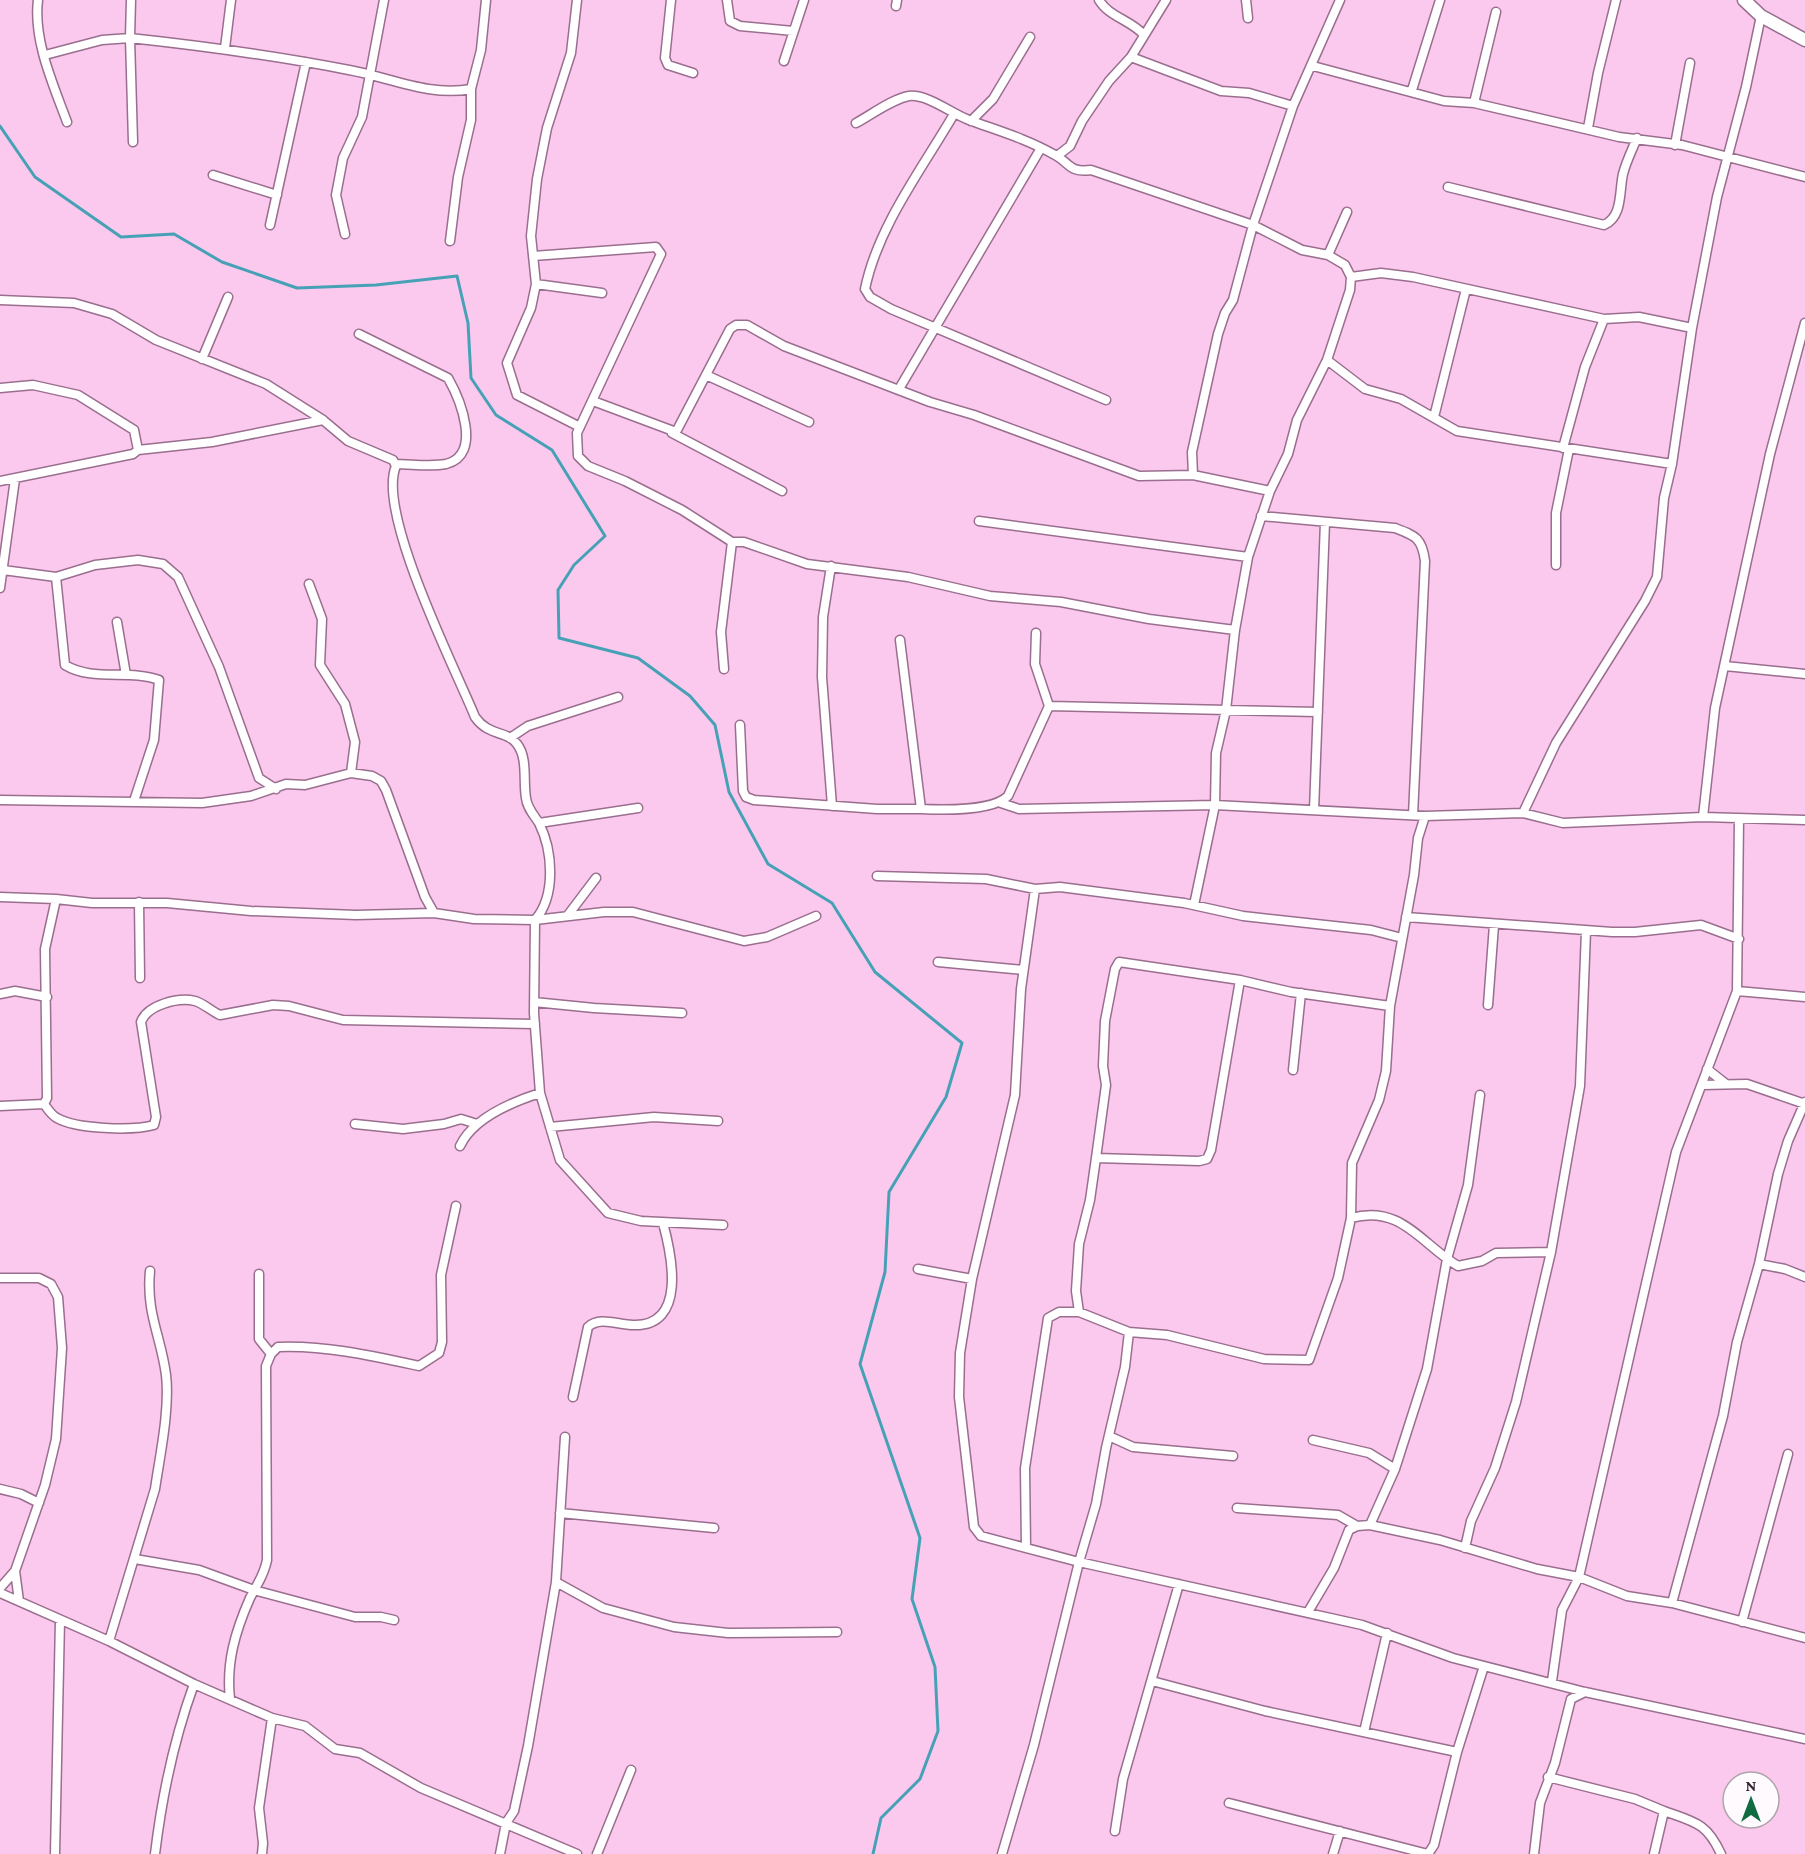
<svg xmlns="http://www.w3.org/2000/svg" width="1805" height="1854" viewBox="0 0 1805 1854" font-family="'Crimson Pro',serif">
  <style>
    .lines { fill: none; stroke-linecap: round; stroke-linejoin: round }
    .stream { stroke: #47a1b6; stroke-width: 3 }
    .street-casing { stroke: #9a6e8e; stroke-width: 11 }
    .secondary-casing { stroke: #9a6e8e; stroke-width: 15 }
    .street { stroke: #fff; stroke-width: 8 }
    .secondary { stroke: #fff; stroke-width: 12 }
  </style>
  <rect width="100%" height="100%" fill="#fac9ed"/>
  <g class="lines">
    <path class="stream" d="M 0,126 L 35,177 L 121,237 L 174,234 L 222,262 L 297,288 L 376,285 L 457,276 L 468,323 L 471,378 L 496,415 L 552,450 L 605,536 L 574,565 L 558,590 L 559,638 L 638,658 L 690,696 L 715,725 L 729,792 L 768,864 L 832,903 L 875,972 L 962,1043 L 946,1097 L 889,1192 L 885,1272 L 860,1364 L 920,1538 L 912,1599 L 935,1667 L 938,1731 L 920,1779 L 881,1818 L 873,1854"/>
    <defs>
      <path id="street" d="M 38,0 C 33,40 53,84 67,122
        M 131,0 L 130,38 C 204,46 277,56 349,70 C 389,77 429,97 471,89 L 481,50 L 486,0
        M 577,0 L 571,53 L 547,128 L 537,179 L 531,236 L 536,284 L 531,308 L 507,363 L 517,395 L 580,427
        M 671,0 L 665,58 L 668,65 L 693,73
        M 727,0 L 730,21 L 740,26 L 793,31
        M 1099,0 C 1109,17 1131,20 1144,35
        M 1246,0 L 1248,18
        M 896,6 L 897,0
        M 225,48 L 231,0
        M 45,55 L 102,40 L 130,38 L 133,142
        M 1131,57 L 1221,91 L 1249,93 L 1293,106
        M 784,61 L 804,0
        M 1313,66 L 1444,101 L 1474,103 L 1619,137 L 1682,145 L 1805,177
        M 1412,90 L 1440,0
        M 1474,103 L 1496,12
        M 954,114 C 922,169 878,226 865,289 L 870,297 L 891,309 L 1106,400
        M 971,121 L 993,99 L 1030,37
        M 856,123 C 871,115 892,99 909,96 C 928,94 952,114 969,120 C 999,131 1027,139 1055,155 C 1070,163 1069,173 1091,170 L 1253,225 L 1302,250 L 1328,255 L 1345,265 L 1351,277 L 1350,290 L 1327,360 L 1297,420 L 1288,454 L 1270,491 L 1248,557 L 1235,630 L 1226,710 L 1216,753 L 1215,805 L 1194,905
        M 1588,128 L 1598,73 L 1616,0
        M 1675,145 L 1690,63
        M 1057,156 L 1070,146 L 1082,121 L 1109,81 L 1131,57 L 1166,0
        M 213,175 L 277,195
        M 1448,187 L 1604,225 C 1623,217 1619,191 1623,174 C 1626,162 1632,150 1637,138
        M 270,225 L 306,62
        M 345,234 L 336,195 L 343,158 L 362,117 L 384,0
        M 450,241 L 458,177 L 471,120 L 471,89
        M 1328,255 L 1347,212
        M 533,256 L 656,247 L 661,254 L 577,433 L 578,456 L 588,466 L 625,481 L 682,510 L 732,542 L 744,542 L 807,564 L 908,577 L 990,596 L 1061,602 L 1149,619 L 1235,630
        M 1351,277 L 1381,273 L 1413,277 L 1604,319 L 1639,317 L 1692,328
        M 536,284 L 602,293
        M 0,300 L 74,303 L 112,314 L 156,340 L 266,384 L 323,420 L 348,441 L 393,460 L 396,466 C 376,512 455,668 475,717 C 489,737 507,730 517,744 C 528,758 523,781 526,798 C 527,808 534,815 539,823 C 553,851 556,896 535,920 L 534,1013 L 540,1093 L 560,1160 L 608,1213 L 641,1221 L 723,1225
        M 359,334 L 448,378 C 460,399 483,455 446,464 C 430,467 412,464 395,464
        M 202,359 L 228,297
        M 1327,360 L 1365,389 L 1401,399 L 1457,431 L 1672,464
        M 706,375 L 809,422
        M 0,388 L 33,385 L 78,395 L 134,430 L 138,450 L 133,454 L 0,481
        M 899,389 L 1041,148
        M 593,401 L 676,432 L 730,329 L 736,325 L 747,325 L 784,346 L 930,402 L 974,415 L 1139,476 L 1193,475 L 1270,491
        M 1434,417 L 1466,289
        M 672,433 L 782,491
        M 1563,448 L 1585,367 L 1604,319
        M 138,450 L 212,442 L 323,420
        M 1193,475 L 1192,452 L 1218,334 L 1225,313 L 1233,300 L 1253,225 L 1293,106 L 1340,0
        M 1261,516 L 1395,528 C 1416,536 1422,538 1425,561 L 1413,815
        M 979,521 L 1248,557
        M 1556,565 L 1556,513 L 1569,449
        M 831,566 L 823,617 L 822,677 L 832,806
        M 3,570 L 56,577 L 95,565 L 138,560 L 163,564 L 178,577 L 219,667 L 259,778 L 276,789
        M 56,577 L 65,665 C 93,682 129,669 159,680 L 154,740 L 134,801
        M 309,584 L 322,619 L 320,665 L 345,704 L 355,742 L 351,773
        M 0,588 L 15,479
        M 117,622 L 126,675
        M 900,640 L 921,809 C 943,810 993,811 1008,796 L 1049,706 L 1035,664 L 1036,633
        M 1725,666 L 1805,674
        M 724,669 L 721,632 L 732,542
        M 1049,706 L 1318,712
        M 740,725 L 743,791 L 746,797 L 754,800 L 877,809 L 921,809
        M 510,738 L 528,726 L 618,697
        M 0,800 L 202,803 L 251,796 L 286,784 L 305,785 L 351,773 L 372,776 L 381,781 L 386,790 L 425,897 L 434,913
        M 1001,803 L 1019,809 L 1215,805 L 1425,816 L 1523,813 L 1563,823 L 1703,817 L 1805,820
        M 1314,810 L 1325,522
        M 1523,813 L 1556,743 L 1645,601 L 1657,577 L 1664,498 L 1672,464 L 1692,328 L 1717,197 L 1746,87 L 1761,16
        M 1703,817 L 1715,708 L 1770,454 L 1805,323
        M 539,823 L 638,808
        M 877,876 L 986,879 L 1035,889 L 1060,887 L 1184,903 L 1243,916 L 1371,930 L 1402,938
        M 1035,889 L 1021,989 L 1015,1095 L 972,1279 L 960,1353 L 959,1397 L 974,1527 L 981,1536 L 1079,1562 L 1362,1625 L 1453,1658 L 1585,1692 L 1805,1739
        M 0,897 L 56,899 L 92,903 L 167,903 L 251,911 L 356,915 L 434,913 L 474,919 L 535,920 L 604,912 L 633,912 L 744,941 L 767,937 L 816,916
        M 139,902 L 140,978
        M 568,915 L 596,878
        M 1406,917 L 1612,932 L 1635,932 L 1701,925 L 1739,939
        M 938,962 L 1023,970
        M 1737,991 L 1805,997
        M 0,994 L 15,991 L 47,997
        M 534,1002 L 594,1008 L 682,1013
        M 1488,1005 L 1494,925
        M 1390,1006 L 1291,992 L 1240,980 L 1119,962 L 1115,969 L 1105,1021 L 1103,1066 L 1106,1085 L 1096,1158 L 1090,1200 L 1079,1244 L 1076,1291 L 1079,1312 L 1129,1332 L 1167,1335 L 1264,1359 L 1309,1360 L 1338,1278 L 1351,1218 L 1352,1163 L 1379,1100 L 1386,1071 L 1390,1006 L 1414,875 L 1418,838 L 1425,816
        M 1707,1069 L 1726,1084
        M 1293,1070 L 1301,993
        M 1702,1085 L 1747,1084 L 1805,1104
        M 44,1104 C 48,1109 51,1115 57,1118 C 76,1129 132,1131 154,1125 L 156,1117 L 141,1022 C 147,1005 178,997 195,1001 C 203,1003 211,1011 220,1015 L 273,1005 L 289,1006 L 343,1020 L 535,1024
        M 0,1106 L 44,1104 L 47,1098 L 45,949 L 56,899
        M 355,1124 L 403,1129 L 444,1124 L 461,1119 L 477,1124
        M 550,1127 L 654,1117 L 718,1121
        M 460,1146 C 473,1118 512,1102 540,1093
        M 1096,1158 L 1199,1161 L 1207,1159 L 1211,1150 L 1240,980
        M 1351,1218 C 1401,1204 1421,1244 1458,1266 L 1482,1261 L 1496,1253 L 1551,1252 L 1580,1086 L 1586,931
        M 1759,1264 L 1785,1269 L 1805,1277
        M 918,1269 L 972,1279
        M 259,1274 L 259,1339 L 271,1354
        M 0,1278 L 39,1278 L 51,1284 L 58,1297 L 62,1348 L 56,1439 L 45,1485 L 15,1571 L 0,1588
        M 573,1397 L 588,1327 C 600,1316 618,1325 633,1325 C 687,1327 672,1256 663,1223
        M 1109,1436 L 1133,1447 L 1233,1456
        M 1313,1440 L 1369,1453 L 1395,1469
        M 0,1489 L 21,1494 L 39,1503
        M 1237,1508 L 1338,1515 L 1357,1526
        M 560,1513 L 714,1528
        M 1370,1525 L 1440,1540 L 1537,1569 L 1579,1577 L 1627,1596 L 1672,1603 L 1805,1638
        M 1026,1548 L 1025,1468 L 1048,1318 L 1059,1312 L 1079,1312
        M 1465,1548 L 1471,1521 L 1495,1468 L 1516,1402 L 1551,1252
        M 135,1559 L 199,1570 L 254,1590 L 355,1617 L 381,1617 L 394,1620
        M 15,1571 L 19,1601
        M 556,1582 L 603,1608 L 674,1627 L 728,1633 L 837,1632
        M 0,1593 L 109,1641 L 194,1684 L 272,1718 L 305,1726 L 335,1749 L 360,1753 L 421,1788 L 577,1854
        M 1672,1603 L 1723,1416 L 1737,1342 L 1759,1264 L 1778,1174 L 1788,1141 L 1805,1102
        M 1308,1612 L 1334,1568 L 1349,1530 L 1357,1526 L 1370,1525 L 1395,1469 L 1427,1369 L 1447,1259 L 1468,1185 L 1480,1095
        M 1742,1622 L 1788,1454
        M 109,1641 L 155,1489 C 160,1455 170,1409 166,1375 C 161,1336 146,1314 150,1271
        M 1152,1681 L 1265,1711 L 1457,1752
        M 1552,1681 L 1562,1610 L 1579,1577 L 1676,1152 L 1737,991 L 1739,819
        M 230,1699 C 226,1663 235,1632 250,1598 C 257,1584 264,1576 267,1560 L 266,1366 L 271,1354 L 278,1347 C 325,1345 373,1356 419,1366 L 439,1353 L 442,1342 L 441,1275 L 456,1206
        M 1364,1732 L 1387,1633
        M 1548,1777 L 1635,1799 L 1664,1811 L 1654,1854
        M 1229,1803 L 1428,1854 L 1434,1845 L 1457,1752 L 1484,1666
        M 1664,1811 C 1695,1822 1707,1823 1721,1854
        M 1115,1831 L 1123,1779 L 1179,1584
        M 55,1854 L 60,1620
        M 155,1854 C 162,1796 174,1739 194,1684
        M 262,1854 L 263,1843 L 259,1808 L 272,1718
        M 500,1854 L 506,1823 L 514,1811 L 528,1746 L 556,1582 L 565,1437
        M 597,1854 L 631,1770
        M 1002,1854 L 1034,1745 L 1079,1562 L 1096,1504 L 1106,1448 L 1125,1367 L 1129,1332
        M 1333,1854 L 1340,1831
        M 1534,1854 L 1540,1803 L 1555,1763 L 1571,1699 L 1585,1692"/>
      <path id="secondary" d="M 1744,0 L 1761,16 L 1805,40"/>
    </defs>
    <use href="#street" class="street-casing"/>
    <use href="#secondary" class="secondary-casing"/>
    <use href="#street" class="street"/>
    <use href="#secondary" class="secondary"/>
  </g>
  <g transform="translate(1751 1800)"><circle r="28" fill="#fffafd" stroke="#aea4ab" stroke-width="1.5"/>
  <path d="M0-4.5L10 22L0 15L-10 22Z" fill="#106d41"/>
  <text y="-9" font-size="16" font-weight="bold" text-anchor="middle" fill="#352330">N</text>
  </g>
</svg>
